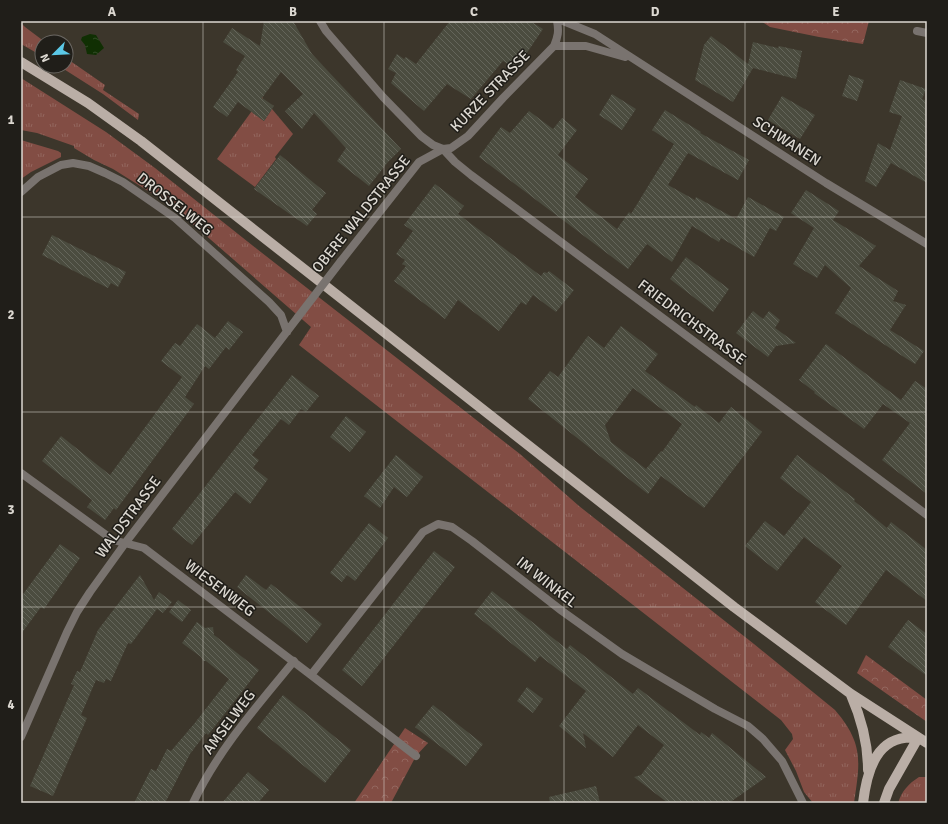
<svg xmlns="http://www.w3.org/2000/svg" width="948" height="824" viewBox="0 0 948 824" font-family="Signika,sans-serif">
  <style>
    .grass { fill: url(#grass-tufts) }
    .forest { fill: url(#forest-crowns) }
    .water { fill: url(#water-ripples) }
    .building { fill: url(#building-back-hatch); fill-rule: evenodd }
    .lines { fill: none; stroke-linecap: round; stroke-linejoin: round }
    .minor { stroke: #79736f; stroke-width: 8 }
    .tertiary { stroke: #79736f; stroke-width: 8 }
    .primary { stroke: #baaea6; stroke-width: 10 }
    .minor-bridge { stroke: #79736f; stroke-width: 8 }
    .grid { fill: none; stroke: #dcd8d1; stroke-width: 1; stroke-opacity: 0.55 }
    .labels { text-anchor: middle; stroke-width: 3; stroke-linejoin: round; paint-order: stroke }
    .street-label { font-size: 15px; fill: #dcd8d1; stroke: #201e19 }
    .neatline { fill: none; stroke: #dcd8d1; stroke-width: 1.5 }
    .grid-label { font-size: 13px; text-anchor: middle; font-weight: bold; fill: #dcd8d1 }
  </style>
  <defs>
    <pattern id="grass-tufts" width="24" height="20" patternUnits="userSpaceOnUse"><rect width="24" height="20" fill="#824d44"/><path d="M3 7l-1-3M5 7V3M7 7l1-3M15 17l-1-3M17 17v-4M19 17l1-3" fill="none" stroke="#93665e"/></pattern>
    <pattern id="forest-crowns" width="20" height="18" patternUnits="userSpaceOnUse"><rect width="20" height="18" fill="#824d44"/><path d="M2 6a3 3 0 1 1 6 0M12 15a3 3 0 1 1 6 0" fill="none" stroke="#93665e"/></pattern>
    <pattern id="water-ripples" width="26" height="14" patternUnits="userSpaceOnUse"><rect width="26" height="14" fill="#102f03"/><path d="M2 4q2-2 4 0t4 0M15 11q2-2 4 0t4 0" fill="none" stroke="#324c27"/></pattern>
    <pattern id="building-back-hatch" width="6" height="6" patternUnits="userSpaceOnUse"><rect width="6" height="6" fill="#4b4c3f"/><path d="M-1 5l2 2M0 0l6 6M5-1l2 2" fill="none" stroke="#64655a"/></pattern>
  </defs>
  <rect width="100%" height="100%" fill="#3c362b"/>
  <path class="grass" d="M 21,23 L 25,27 L 45,42 L 42,42 L 42,56 L 21,44 Z
    M 66,58 L 105,85 L 103,90 L 139,114 L 138,120 L 103,94 L 59,66 L 66,66 Z
    M 21,78 L 106,132 L 155,168 L 257,249 L 520,454 L 579,506 L 754,644 L 835,710 C 864,744 860,762 854,803 L 813,803 L 804,792 L 796,771 L 785,750 L 793,739 L 792,734 L 781,720 L 299,345 L 311,327 L 172,206 L 113,169 L 94,160 L 74,148 L 74,146 L 37,133 L 21,130 Z
    M 262,97 L 263,98 L 253,113 L 264,121 L 272,109 L 293,134 L 275,157 L 276,159 L 255,187 L 217,159 Z
    M 21,140 L 58,151 L 61,153 L 61,157 L 31,172 L 21,179 Z
    M 919,777 L 927,777 L 927,803 L 898,803 C 902,791 908,784 919,777 Z"/>
  <path class="forest" d="M 761,21 L 869,21 L 863,44 L 819,37 L 770,27 Z
    M 866,655 L 927,700 L 927,722 L 857,673 Z
    M 405,728 L 428,743 L 416,756 L 391,803 L 354,803 Z"/>
  <path class="water" d="M 90,34 L 96,35 L 104,48 L 96,55 L 87,54 L 85,45 L 81,40 L 82,37 Z"/>
  <path class="building" d="M 264,21 L 293,21 L 312,54 L 401,149 L 388,162 L 369,186 L 337,161 L 346,148 L 314,113 L 302,129 L 285,111 L 303,94 L 281,72 L 262,98 L 274,106 L 264,121 L 238,102 L 227,117 L 213,107 L 238,72 L 236,70 L 245,56 L 223,42 L 232,28 L 260,46 Z
    M 450,21 L 530,21 L 543,29 L 516,69 L 503,61 L 471,99 L 447,84 L 424,111 L 391,83 L 396,73 L 388,69 L 397,54 L 404,59 L 406,57 L 416,64 Z
    M 711,36 L 748,64 L 753,42 L 778,48 L 779,46 L 802,51 L 796,79 L 753,68 L 733,102 L 695,80 L 704,45 Z
    M 849,75 L 864,80 L 857,101 L 842,96 Z
    M 900,80 L 926,89 L 922,99 L 927,101 L 927,183 L 891,163 L 876,187 L 865,181 L 878,143 L 890,150 L 902,116 L 889,112 Z
    M 612,94 L 636,109 L 622,130 L 599,115 Z
    M 782,96 L 815,115 L 800,139 L 768,120 Z
    M 665,110 L 701,132 L 700,133 L 749,160 L 738,180 L 688,153 L 668,185 L 695,200 L 696,197 L 736,219 L 748,197 L 784,217 L 776,231 L 770,228 L 754,257 L 721,238 L 719,242 L 692,226 L 672,262 L 647,244 L 628,269 L 479,157 L 501,127 L 510,133 L 529,111 L 553,129 L 562,118 L 577,130 L 558,155 L 588,179 L 575,197 L 617,229 L 629,212 L 631,214 L 674,144 L 652,130 Z
    M 280,155 L 326,193 L 312,210 L 317,214 L 307,226 L 254,189 Z
    M 435,184 L 464,206 L 458,214 L 541,276 L 544,272 L 547,273 L 549,271 L 574,290 L 556,312 L 533,295 L 526,305 L 521,302 L 499,331 L 458,300 L 445,319 L 394,281 L 406,266 L 402,264 L 405,260 L 396,254 L 413,231 L 404,225 Z
    M 806,190 L 839,211 L 833,220 L 876,246 L 859,266 L 898,291 L 893,301 L 906,305 L 890,330 L 924,351 L 915,364 L 835,313 L 851,288 L 825,265 L 817,278 L 793,264 L 814,228 L 791,213 Z
    M 52,235 L 126,272 L 118,287 L 111,283 L 108,288 L 42,255 Z
    M 686,257 L 729,289 L 713,312 L 670,279 Z
    M 753,311 L 763,319 L 769,311 L 780,320 L 775,328 L 796,343 L 776,346 L 768,357 L 736,333 Z
    M 228,321 L 243,332 L 229,350 L 226,347 L 209,369 L 205,366 L 185,397 L 194,404 L 116,510 L 114,508 L 105,520 L 87,507 L 92,500 L 42,461 L 61,436 L 110,475 L 182,377 L 161,361 L 175,343 L 180,346 L 197,324 L 215,338 Z
    M 621,326 L 658,354 L 645,371 L 695,407 L 696,405 L 719,423 L 731,407 L 762,432 L 704,508 L 661,476 L 648,494 L 528,399 L 550,371 L 558,377 L 588,336 L 604,348 ZM 633,388 L 682,424 L 662,452 L 661,451 L 646,469 L 611,442 L 605,425 Z
    M 826,344 L 901,400 L 915,381 L 927,389 L 927,494 L 882,460 L 910,423 L 883,404 L 864,429 L 814,393 L 815,392 L 799,380 Z
    M 292,375 L 319,396 L 306,412 L 301,409 L 289,425 L 281,419 L 252,455 L 259,460 L 253,468 L 268,479 L 250,504 L 235,492 L 192,545 L 172,529 Z
    M 346,416 L 366,432 L 350,452 L 330,437 Z
    M 396,455 L 423,477 L 407,497 L 394,487 L 380,508 L 364,496 Z
    M 797,455 L 855,499 L 854,501 L 887,528 L 891,522 L 927,550 L 927,601 L 886,570 L 846,625 L 815,602 L 842,566 L 804,537 L 777,571 L 745,546 L 765,521 L 784,536 L 811,502 L 780,478 Z
    M 369,523 L 388,538 L 355,581 L 347,575 L 342,582 L 330,573 Z
    M 60,544 L 80,558 L 44,609 L 41,607 L 21,634 L 21,597 Z
    M 434,551 L 455,567 L 362,686 L 342,670 Z
    M 140,575 L 154,600 L 159,592 L 172,602 L 163,613 L 157,609 L 131,644 L 128,643 L 111,681 L 106,679 L 104,683 L 96,680 L 81,715 L 87,718 L 53,796 L 30,786 L 74,685 L 71,684 L 77,671 L 80,672 L 98,630 Z
    M 246,575 L 266,590 L 271,584 L 322,624 L 307,643 L 237,587 Z
    M 492,591 L 567,649 L 570,645 L 633,694 L 638,688 L 700,735 L 701,732 L 709,738 L 712,733 L 766,777 L 729,803 L 668,803 L 634,777 L 641,775 L 664,745 L 638,725 L 613,757 L 583,733 L 586,748 L 559,726 L 586,691 L 540,656 L 535,662 L 474,614 Z
    M 178,600 L 191,610 L 182,622 L 169,612 Z
    M 908,620 L 927,634 L 927,676 L 888,647 Z
    M 197,622 L 205,628 L 213,627 L 214,635 L 259,670 L 208,735 L 206,733 L 190,754 L 165,803 L 134,803 L 151,769 L 156,771 L 167,749 L 171,751 L 194,724 L 229,679 L 206,661 L 203,661 L 201,657 L 182,643 Z
    M 527,687 L 543,699 L 533,713 L 517,701 Z
    M 283,695 L 351,750 L 325,783 L 257,728 Z
    M 433,705 L 483,744 L 466,766 L 415,727 Z
    M 248,772 L 269,790 L 258,803 L 222,803 Z
    M 596,786 L 600,803 L 550,803 L 549,797 Z"/>
  <g class="lines">
    <path class="minor" d="M 917,31 L 927,33
      M 21,192 L 38,177 L 61,165 L 73,163 L 89,166 L 105,173 L 123,182 L 175,218 L 269,302 L 281,315 L 287,332
      M 341,261 L 419,162 L 443,149 L 455,162 L 471,175 L 927,515
      M 21,473 L 113,540 L 144,548 L 311,675 L 423,532 L 438,524 L 452,527 L 472,541 L 562,611 L 622,654 L 715,709 L 748,726 L 763,739 L 782,761 L 803,803
      M 311,675 L 416,756
      M 21,737 L 67,632 L 77,612 L 90,592 L 126,542 L 298,317
      M 193,803 C 218,750 257,706 294,661"/>
    <path class="tertiary" d="M 320,21 L 326,31 L 383,97 L 421,136 L 433,145 L 443,149 L 451,148 L 468,136 L 503,98 L 554,46 C 558,37 559,31 557,21
      M 563,21 L 595,34 L 826,183 L 927,244
      M 554,46 L 586,46 L 625,57"/>
    <path class="primary" d="M 21,62 L 88,103 L 141,141 L 734,607 L 851,694 L 927,743
      M 851,695 C 862,720 868,743 868,770
      M 863,803 C 867,770 877,733 918,738
      M 884,803 L 889,789 L 918,738"/>
    <path class="minor-bridge" d="M 298,317 L 341,261"/>
  </g>
  <path class="grid" d="M 203,21 L 203,803M 384,21 L 384,803M 564,21 L 564,803M 745,21 L 745,803M 21,217 L 927,217M 21,412 L 927,412M 21,607 L 927,607"/>
  <g class="labels">
    <g class="street-label">
      <text transform="translate(490 91) rotate(-46)" y="5">KURZE STRASSE</text>
      <text transform="translate(787 141) rotate(33)" y="5">SCHWANEN</text>
      <text transform="translate(175 204) rotate(38)" y="5">DROSSELWEG</text>
      <text transform="translate(361 214) rotate(-51)" y="5">OBERE WALDSTRASSE</text>
      <text transform="translate(692 322) rotate(37)" y="5">FRIEDRICHSTRASSE</text>
      <text transform="translate(128 517) rotate(-53)" y="5">WALDSTRASSE</text>
      <text transform="translate(547 582) rotate(38)" y="5">IM WINKEL</text>
      <text transform="translate(220 588) rotate(37)" y="5">WIESENWEG</text>
      <text transform="translate(229 722) rotate(-53)" y="5">AMSELWEG</text>
    </g>
  </g>
  <rect width="948" height="824" fill="none" stroke="#201e19" stroke-width="44"/>
  <g transform="translate(54 54) rotate(246)"><circle r="19" fill="#201e19" stroke="#6b6863"/>
  <path d="M0-3L7 15L0 10L-7 15Z" fill="#5bc8e6"/>
  <text y="-6" font-size="11" font-weight="bold" text-anchor="middle" fill="#dcd8d1">N</text>
  </g>
  <rect x="22" y="22" width="904" height="780" class="neatline"/>
  <g class="grid-label">
    <text x="112" y="16">A</text>
    <text x="293" y="16">B</text>
    <text x="474" y="16">C</text>
    <text x="655" y="16">D</text>
    <text x="836" y="16">E</text>
    <text x="11" y="124">1</text>
    <text x="11" y="319">2</text>
    <text x="11" y="514">3</text>
    <text x="11" y="709">4</text>
  </g>
</svg>
